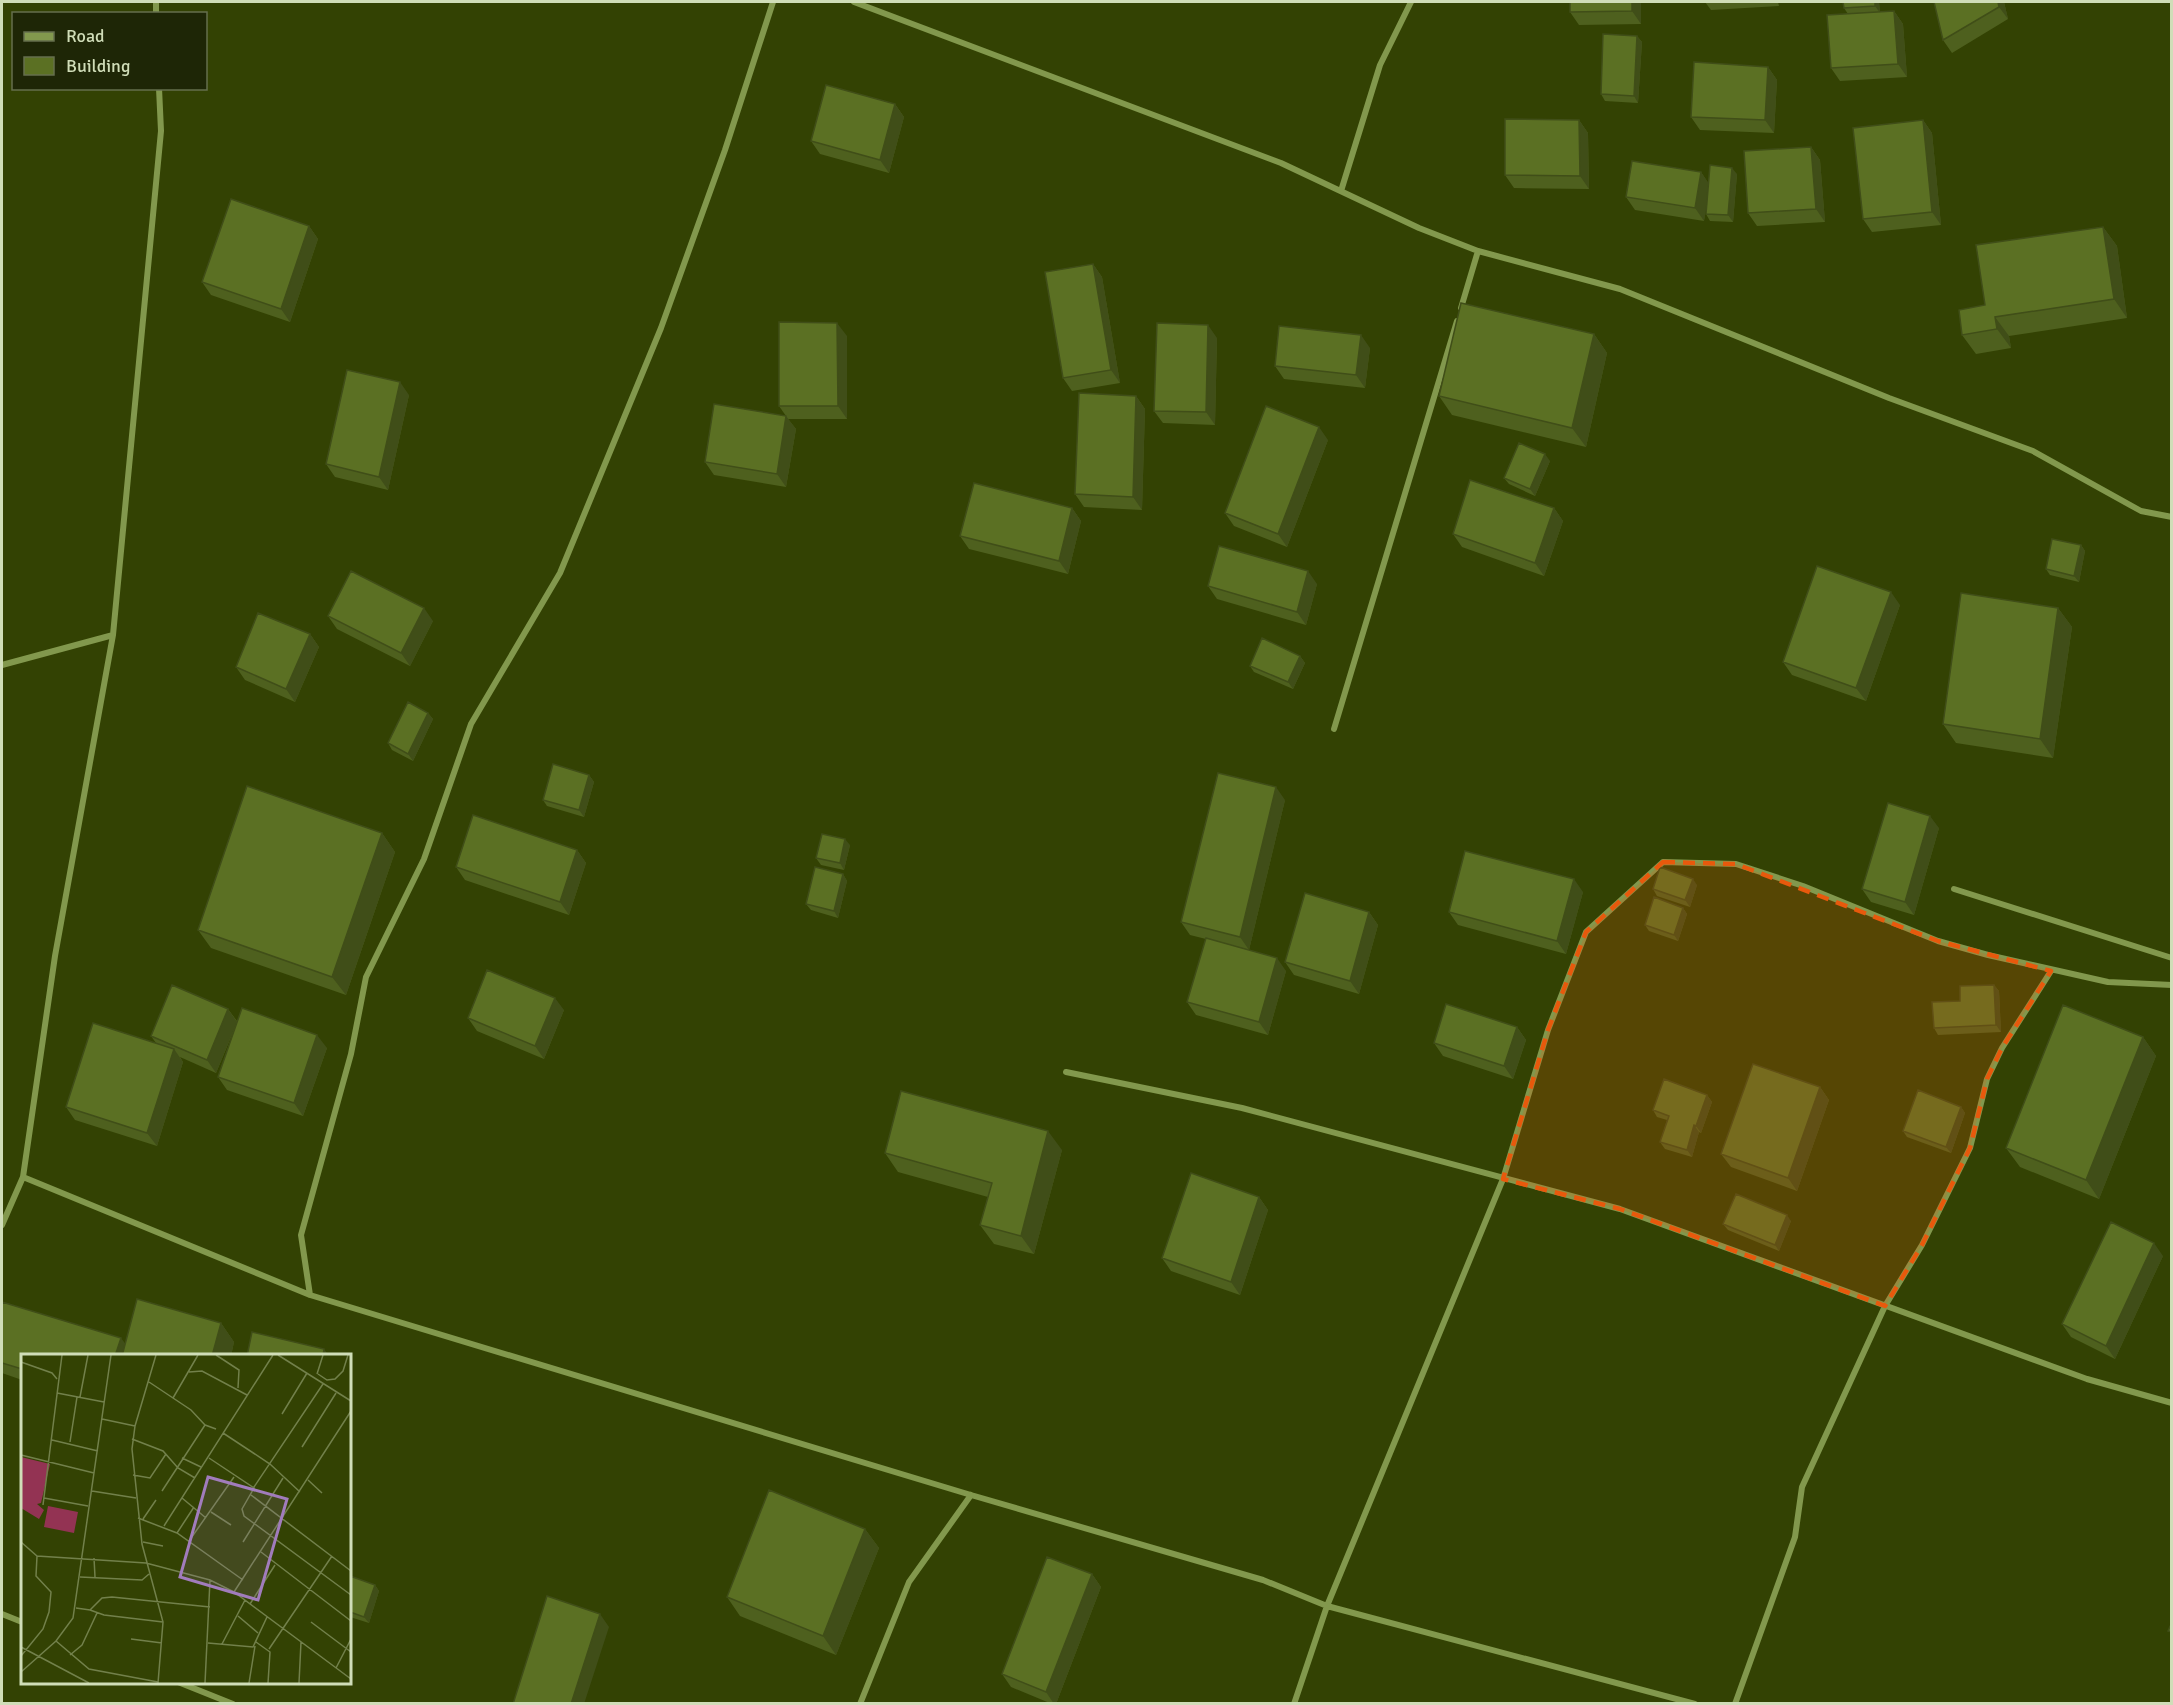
<svg xmlns="http://www.w3.org/2000/svg" width="2173" height="1705" viewBox="0 0 2173 1705" font-family="Signika,sans-serif">
  <style>
    .lines { fill: none; stroke-linecap: round; stroke-linejoin: round }
    .minor { stroke: #82984d; stroke-width: 6 }
    .wall { fill: #4e601e }
    .shaded-wall { fill: #404e18 }
    .building { fill: #5b7023; stroke: #404e18; stroke-width: 1.5 }
    .marked { fill: #e8590c; fill-opacity: 0.2; stroke: #e8590c; stroke-width: 4.5; stroke-dasharray: 12 8; stroke-linejoin: round }
    .inset-road { fill: none; stroke: #72804b; stroke-width: 1.5 }
    .view { fill: #a17cbc; fill-opacity: 0.15; stroke: #a17cbc; stroke-width: 3 }
    .inset-edge { fill: none; stroke: #d0ddb8; stroke-width: 3 }
  </style>
  <rect width="100%" height="100%" fill="#334203"/>
  <g class="lines">
    <path class="minor" d="M 156,2 L 156,14
      M 854,2 L 1281,163 L 1419,228 L 1478,251 L 1620,289 L 1889,398 L 2033,451 L 2141,511 L 2172,517
      M 1341,191 L 1380,65 L 1411,2
      M 1461,308 L 1478,251
      M 2,665 L 113,635
      M 1334,729 L 1457,321
      M 1954,889 L 2172,958
      M 1066,1072 L 1242,1108 L 1620,1209 L 2087,1379 L 2172,1403
      M 23,1177 L 310,1295 L 971,1495 L 1263,1580 L 1327,1606 L 1695,1704
      M 2,1225 L 23,1177 L 55,956 L 113,635 L 161,131 L 159,88
      M 310,1295 L 301,1235 L 351,1054 L 366,977 L 424,859 L 471,724 L 560,573 L 661,328 L 725,150 L 773,2
      M 2,1614 L 22,1622
      M 178,1682 L 233,1704
      M 860,1704 L 909,1582 L 971,1495
      M 1294,1704 L 1327,1606 L 1503,1179 L 1548,1030 L 1586,932 L 1663,862 L 1736,864 L 1803,886 L 1938,941 L 1988,955 L 2108,982 L 2172,985
      M 1735,1704 L 1795,1537 L 1802,1487 L 1885,1306 L 1922,1245 L 1970,1148 L 1987,1079 L 2002,1048 L 2051,971"/>
  </g>
  <path class="wall" d="M 1570,2 L 1641,2 L 1641,24 L 1579,25 L 1570,12 Z
    M 1705,2 L 1778,2 L 1779,6 L 1711,10 Z
    M 1879,2 L 1880,12 L 1894,11 L 1903,24 L 1907,77 L 1840,81 L 1831,68 L 1848,14 L 1844,8 Z
    M 2004,2 L 2008,19 L 1952,53 L 1943,40 Z
    M 1637,36 L 1642,42 L 1638,103 L 1605,101 L 1601,94 Z
    M 1768,67 L 1777,80 L 1774,133 L 1700,130 L 1691,117 Z
    M 895,104 L 904,117 L 889,173 L 820,154 L 811,141 Z
    M 1579,120 L 1588,133 L 1589,189 L 1514,188 L 1505,175 Z
    M 1923,120 L 1932,133 L 1941,225 L 1872,232 L 1863,219 Z
    M 1811,147 L 1820,160 L 1825,222 L 1757,226 L 1748,213 Z
    M 1701,172 L 1708,183 L 1737,174 L 1733,222 L 1710,221 L 1706,214 L 1706,206 L 1704,221 L 1635,210 L 1626,197 Z
    M 309,226 L 318,239 L 290,322 L 211,295 L 202,282 Z
    M 2103,227 L 2117,246 L 2127,318 L 2009,336 L 2011,348 L 1976,354 L 1962,335 L 1985,305 Z
    M 1093,264 L 1102,277 L 1120,383 L 1072,391 L 1063,378 Z
    M 1594,334 L 1607,353 L 1586,447 L 1452,415 L 1439,396 Z
    M 847,336 L 847,419 L 788,419 L 796,429 L 786,487 L 714,475 L 705,462 L 786,416 L 779,406 Z
    M 1217,338 L 1215,425 L 1163,423 L 1154,411 Z
    M 1370,348 L 1365,388 L 1284,379 L 1275,366 Z
    M 409,395 L 388,490 L 335,477 L 326,464 Z
    M 1136,396 L 1145,409 L 1142,510 L 1084,507 L 1075,494 Z
    M 1328,440 L 1287,547 L 1234,526 L 1225,513 Z
    M 1550,461 L 1535,496 L 1509,484 L 1504,478 Z
    M 1072,508 L 1081,521 L 1068,574 L 969,549 L 960,536 Z
    M 1554,508 L 1563,521 L 1544,576 L 1462,547 L 1453,534 Z
    M 2081,545 L 2085,551 L 2079,582 L 2050,575 L 2046,569 Z
    M 1317,584 L 1306,625 L 1217,599 L 1208,586 Z
    M 1900,605 L 1866,701 L 1792,675 L 1783,662 Z
    M 2058,608 L 2072,627 L 2053,758 L 1956,743 L 1943,724 Z
    M 328,616 L 433,621 L 410,666 L 337,629 Z
    M 310,634 L 319,647 L 295,702 L 245,680 L 236,667 Z
    M 1300,656 L 1305,663 L 1293,689 L 1254,672 L 1250,666 Z
    M 428,713 L 433,719 L 413,761 L 392,750 L 388,743 Z
    M 589,775 L 594,782 L 584,817 L 547,806 L 543,800 Z
    M 1285,800 L 1249,950 L 1234,946 L 1286,971 L 1268,1035 L 1196,1015 L 1187,1002 L 1206,939 L 1190,935 L 1181,922 Z
    M 1939,828 L 1914,915 L 1871,902 L 1862,889 Z
    M 382,833 L 395,852 L 346,995 L 211,948 L 198,930 Z
    M 850,845 L 844,870 L 821,865 L 816,858 Z
    M 577,850 L 586,863 L 569,915 L 465,880 L 456,867 Z
    M 843,874 L 847,881 L 838,918 L 811,910 L 806,904 Z
    M 1697,885 L 1690,907 L 1657,896 L 1653,889 Z
    M 1583,892 L 1566,954 L 1458,925 L 1449,912 Z
    M 1683,908 L 1687,914 L 1678,941 L 1649,931 L 1645,925 Z
    M 1369,912 L 1378,925 L 1359,994 L 1294,975 L 1285,962 Z
    M 1994,985 L 1999,991 L 2001,1032 L 1938,1035 L 1934,1028 L 1960,1001 Z
    M 228,1009 L 237,1021 L 327,1048 L 303,1116 L 227,1090 L 218,1077 L 234,1030 L 216,1073 L 180,1057 L 183,1062 L 157,1146 L 75,1120 L 66,1107 L 156,1043 L 151,1036 Z
    M 564,1010 L 544,1059 L 477,1031 L 468,1018 Z
    M 1517,1027 L 1526,1040 L 1513,1079 L 1443,1056 L 1434,1043 Z
    M 2143,1037 L 2156,1056 L 2099,1199 L 2020,1167 L 2006,1148 Z
    M 1820,1087 L 1829,1100 L 1797,1191 L 1731,1167 L 1721,1154 Z
    M 1707,1095 L 1712,1102 L 1701,1133 L 1699,1132 L 1692,1157 L 1665,1149 L 1660,1142 L 1667,1120 L 1657,1117 L 1653,1110 Z
    M 1961,1107 L 1965,1113 L 1951,1153 L 1907,1137 L 1903,1131 Z
    M 1062,1150 L 1034,1254 L 994,1244 L 980,1225 L 988,1197 L 898,1172 L 885,1153 Z
    M 1259,1197 L 1268,1210 L 1240,1295 L 1171,1271 L 1162,1258 Z
    M 1791,1221 L 1779,1251 L 1728,1230 L 1723,1224 Z
    M 2163,1256 L 2115,1359 L 2071,1337 L 2062,1324 Z
    M 2,1302 L 125,1344 L 221,1323 L 234,1342 L 231,1356 L 22,1356 L 22,1380 L 2,1373 Z
    M 865,1529 L 879,1548 L 836,1655 L 740,1616 L 727,1597 Z
    M 1092,1574 L 1101,1587 L 1056,1704 L 1052,1704 L 1011,1687 L 1002,1674 Z
    M 350,1576 L 375,1585 L 379,1591 L 369,1623 L 350,1617 Z"/>
  <path class="shaded-wall" d="M 1632,2 L 1641,2 L 1641,24 L 1632,11 Z
    M 1875,2 L 1879,2 L 1880,13 L 1875,6 Z
    M 1998,2 L 2004,2 L 2008,19 L 1999,7 Z
    M 1894,11 L 1903,24 L 1907,77 L 1898,64 Z
    M 1637,36 L 1642,42 L 1638,103 L 1634,96 Z
    M 1768,67 L 1777,80 L 1774,133 L 1765,120 Z
    M 895,104 L 904,117 L 889,173 L 880,160 Z
    M 1579,120 L 1588,133 L 1589,189 L 1580,176 Z
    M 1923,120 L 1932,133 L 1941,225 L 1932,212 Z
    M 1811,147 L 1820,160 L 1825,222 L 1816,209 Z
    M 1732,168 L 1737,174 L 1733,222 L 1728,215 Z
    M 1701,172 L 1710,185 L 1704,221 L 1695,208 Z
    M 309,226 L 318,239 L 290,322 L 281,309 Z
    M 2103,227 L 2117,246 L 2127,318 L 2114,299 Z
    M 1093,264 L 1102,277 L 1120,383 L 1111,370 Z
    M 1995,317 L 2009,336 L 2011,348 L 1997,329 Z
    M 837,323 L 847,336 L 847,419 L 838,406 Z
    M 1208,325 L 1217,338 L 1215,425 L 1206,412 Z
    M 1594,334 L 1607,353 L 1586,447 L 1572,428 Z
    M 1361,335 L 1370,348 L 1365,388 L 1356,375 Z
    M 400,382 L 409,395 L 388,490 L 379,477 Z
    M 1136,396 L 1145,409 L 1142,510 L 1133,497 Z
    M 786,416 L 796,429 L 786,487 L 777,474 Z
    M 1319,427 L 1328,440 L 1287,547 L 1278,534 Z
    M 1545,454 L 1550,461 L 1535,496 L 1530,489 Z
    M 1072,508 L 1081,521 L 1068,574 L 1059,561 Z
    M 1554,508 L 1563,521 L 1544,576 L 1535,563 Z
    M 2081,545 L 2085,551 L 2079,582 L 2074,576 Z
    M 1308,571 L 1317,584 L 1306,625 L 1297,612 Z
    M 1891,592 L 1900,605 L 1866,701 L 1856,688 Z
    M 424,608 L 433,621 L 410,666 L 401,653 Z
    M 2058,608 L 2072,627 L 2053,758 L 2040,739 Z
    M 310,634 L 319,647 L 295,702 L 286,689 Z
    M 1300,656 L 1305,663 L 1293,689 L 1288,682 Z
    M 428,713 L 433,719 L 413,761 L 408,754 Z
    M 589,775 L 594,782 L 584,817 L 579,810 Z
    M 1276,787 L 1285,800 L 1249,950 L 1240,937 Z
    M 1930,816 L 1939,828 L 1914,915 L 1905,902 Z
    M 382,833 L 395,852 L 346,995 L 332,977 Z
    M 845,839 L 850,845 L 844,870 L 840,863 Z
    M 577,850 L 586,863 L 569,915 L 560,902 Z
    M 843,874 L 847,881 L 838,918 L 834,911 Z
    M 1574,879 L 1583,892 L 1566,954 L 1557,941 Z
    M 1693,879 L 1697,885 L 1690,907 L 1685,900 Z
    M 1683,908 L 1687,914 L 1678,941 L 1674,935 Z
    M 1369,912 L 1378,925 L 1359,994 L 1350,981 Z
    M 1277,958 L 1286,971 L 1268,1035 L 1259,1022 Z
    M 1994,985 L 1999,991 L 2001,1032 L 1996,1025 Z
    M 555,998 L 564,1010 L 544,1059 L 535,1046 Z
    M 228,1009 L 237,1022 L 216,1073 L 207,1060 Z
    M 1517,1027 L 1526,1040 L 1513,1079 L 1504,1066 Z
    M 317,1035 L 327,1048 L 303,1116 L 294,1103 Z
    M 2143,1037 L 2156,1056 L 2099,1199 L 2086,1180 Z
    M 174,1049 L 183,1062 L 157,1146 L 147,1133 Z
    M 1820,1087 L 1829,1100 L 1797,1191 L 1788,1178 Z
    M 1707,1095 L 1712,1102 L 1701,1133 L 1696,1126 Z
    M 1961,1107 L 1965,1113 L 1951,1153 L 1946,1147 Z
    M 1694,1125 L 1699,1132 L 1692,1157 L 1687,1150 Z
    M 1048,1131 L 1062,1150 L 1034,1254 L 1021,1236 Z
    M 1259,1197 L 1268,1210 L 1240,1295 L 1231,1282 Z
    M 1787,1215 L 1791,1221 L 1779,1251 L 1775,1245 Z
    M 2154,1243 L 2163,1256 L 2115,1359 L 2106,1346 Z
    M 221,1323 L 234,1342 L 231,1356 L 212,1356 Z
    M 121,1338 L 130,1350 L 128,1356 L 115,1356 Z
    M 324,1349 L 329,1356 L 323,1356 Z
    M 865,1529 L 879,1548 L 836,1655 L 823,1636 Z
    M 1092,1574 L 1101,1587 L 1056,1704 L 1054,1704 L 1046,1692 Z
    M 375,1585 L 379,1591 L 369,1623 L 364,1617 Z
    M 600,1614 L 609,1627 L 584,1704 L 571,1704 Z"/>
  <path class="building" d="M 1570,2 L 1632,2 L 1632,11 L 1570,12 Z
    M 1843,2 L 1875,2 L 1875,6 L 1844,8 Z
    M 1934,2 L 1998,2 L 1999,7 L 1943,40 Z
    M 1894,11 L 1898,64 L 1831,68 L 1827,15 Z
    M 1603,34 L 1637,36 L 1634,96 L 1601,94 Z
    M 1694,62 L 1768,67 L 1765,120 L 1691,117 Z
    M 826,85 L 895,104 L 880,160 L 811,141 Z
    M 1505,119 L 1579,120 L 1580,176 L 1505,175 Z
    M 1923,120 L 1932,212 L 1863,219 L 1853,128 Z
    M 1811,147 L 1816,209 L 1748,213 L 1744,151 Z
    M 1632,161 L 1701,172 L 1695,208 L 1626,197 Z
    M 1710,165 L 1732,168 L 1728,215 L 1706,214 Z
    M 231,199 L 309,226 L 281,309 L 202,282 Z
    M 2103,227 L 2114,299 L 1995,317 L 1997,329 L 1962,335 L 1959,310 L 1985,305 L 1976,245 Z
    M 1093,264 L 1111,370 L 1063,378 L 1045,272 Z
    M 1461,303 L 1594,334 L 1572,428 L 1439,396 Z
    M 779,322 L 837,323 L 838,406 L 779,406 Z
    M 1157,323 L 1208,325 L 1206,412 L 1154,411 Z
    M 1279,326 L 1361,335 L 1356,375 L 1275,366 Z
    M 347,370 L 400,382 L 379,477 L 326,464 Z
    M 1079,393 L 1136,396 L 1133,497 L 1075,494 Z
    M 714,404 L 786,416 L 777,474 L 705,462 Z
    M 1266,406 L 1319,427 L 1278,534 L 1225,513 Z
    M 1519,443 L 1545,454 L 1530,489 L 1504,478 Z
    M 1470,480 L 1554,508 L 1535,563 L 1453,534 Z
    M 974,483 L 1072,508 L 1059,561 L 960,536 Z
    M 2052,539 L 2081,545 L 2074,576 L 2046,569 Z
    M 1219,546 L 1308,571 L 1297,612 L 1208,586 Z
    M 1817,566 L 1891,592 L 1856,688 L 1783,662 Z
    M 351,571 L 424,608 L 401,653 L 328,616 Z
    M 1961,593 L 2058,608 L 2040,739 L 1943,724 Z
    M 258,613 L 310,634 L 286,689 L 236,667 Z
    M 1262,638 L 1300,656 L 1288,682 L 1250,666 Z
    M 408,702 L 428,713 L 408,754 L 388,743 Z
    M 553,764 L 589,775 L 579,810 L 543,800 Z
    M 1218,773 L 1276,787 L 1240,937 L 1181,922 Z
    M 247,786 L 382,833 L 332,977 L 198,930 Z
    M 1888,803 L 1930,816 L 1905,902 L 1862,889 Z
    M 473,815 L 577,850 L 560,902 L 456,867 Z
    M 822,834 L 845,839 L 840,863 L 816,858 Z
    M 1465,851 L 1574,879 L 1557,941 L 1449,912 Z
    M 815,867 L 843,874 L 834,911 L 806,904 Z
    M 1660,867 L 1693,879 L 1685,900 L 1653,889 Z
    M 1305,893 L 1369,912 L 1350,981 L 1285,962 Z
    M 1654,897 L 1683,908 L 1674,935 L 1645,925 Z
    M 1206,938 L 1277,958 L 1259,1022 L 1187,1002 Z
    M 487,970 L 555,998 L 535,1046 L 468,1018 Z
    M 172,985 L 228,1009 L 207,1060 L 151,1036 Z
    M 1994,985 L 1996,1025 L 1934,1028 L 1932,1002 L 1960,1001 L 1960,986 Z
    M 1446,1004 L 1517,1027 L 1504,1066 L 1434,1043 Z
    M 2063,1005 L 2143,1037 L 2086,1180 L 2006,1148 Z
    M 242,1008 L 317,1035 L 294,1103 L 218,1077 Z
    M 93,1023 L 174,1049 L 147,1133 L 66,1107 Z
    M 1753,1064 L 1820,1087 L 1788,1178 L 1721,1154 Z
    M 1664,1079 L 1707,1095 L 1696,1126 L 1694,1125 L 1687,1150 L 1660,1142 L 1669,1116 L 1653,1110 Z
    M 1918,1090 L 1961,1107 L 1946,1147 L 1903,1131 Z
    M 901,1091 L 1048,1131 L 1021,1236 L 980,1225 L 992,1183 L 885,1153 Z
    M 1191,1173 L 1259,1197 L 1231,1282 L 1162,1258 Z
    M 1736,1194 L 1787,1215 L 1775,1245 L 1723,1224 Z
    M 2111,1222 L 2154,1243 L 2106,1346 L 2062,1324 Z
    M 137,1299 L 221,1323 L 212,1356 L 122,1356 Z
    M 2,1302 L 121,1338 L 115,1356 L 22,1356 L 22,1369 L 2,1363 Z
    M 252,1332 L 324,1349 L 323,1356 L 247,1356 Z
    M 769,1490 L 865,1529 L 823,1636 L 727,1597 Z
    M 1047,1557 L 1092,1574 L 1046,1692 L 1002,1674 Z
    M 350,1576 L 375,1585 L 364,1617 L 350,1612 Z
    M 547,1596 L 600,1614 L 571,1704 L 513,1704 Z
    M 2172,1622 L 2172,1632 L 2168,1631 Z"/>
  <path class="marked" d="M 1663,862 L 1736,864 L 1938,941 L 2051,971 L 2002,1048 L 1987,1079 L 1970,1148 L 1922,1245 L 1885,1306 L 1620,1209 L 1503,1179 L 1548,1030 L 1586,932 Z"/>
  <g transform="translate(21 1354)">
    <rect width="330" height="330" fill="#334203"/>
    <path d="M 0,103 L 29,110 L 20,149 L 16,150 L 23,156 L 18,165 L 0,154 ZM 27,152 L 57,158 L 53,179 L 23,173 Z" fill="#933353"/>
    <path class="inset-road" d="M 135,1 L 114,72 L 111,95 L 121,190 L 142,268 L 137,329M 195,1 L 218,16 L 217,34M 257,1 L 330,47M 0,8 L 31,19 L 36,25M 168,18 L 181,17 L 226,41M 296,20 L 302,1M 297,20 L 306,26 L 314,25 L 322,17 L 327,1M 128,28 L 170,56 L 184,71M 36,39 L 83,48M 59,43 L 67,1M 152,44 L 177,1M 261,60 L 286,19M 81,65 L 114,72M 202,79 L 249,110 L 279,138M 111,85 L 142,97 L 157,114 L 174,124M 31,86 L 77,97M 49,88 L 56,43M 281,93 L 315,39M 0,101 L 73,119M 161,104 L 180,113M 188,104 L 233,134 L 221,155 L 223,162 L 330,241M 112,121 L 129,124 L 145,100M 287,126 L 301,139M 231,136 L 302,30M 71,137 L 115,144M 141,137 L 184,71 L 195,75M 230,141 L 330,217M 23,144 L 67,152M 161,144 L 185,164M 22,151 L 41,1M 190,158 L 210,171M 117,164 L 156,179 L 222,226M 122,165 L 135,146M 143,172 L 252,1M 156,179 L 173,153M 168,187 L 213,123M 0,188 L 16,202 L 125,209 L 189,226 L 213,238 L 330,325M 122,188 L 142,192M 222,188 L 262,124M 240,198 L 330,267M 73,204 L 74,223M 59,223 L 121,226 L 128,220M 213,238 L 330,57M 229,250 L 254,211M 55,254 L 69,256 L 81,244 L 91,243 L 189,253M 69,256 L 83,261 L 142,268M 217,262 L 237,279M 290,268 L 330,298M 110,285 L 141,289M 35,287 L 68,315 L 137,328M 235,288 L 249,298 L 247,329M 187,289 L 232,293 L 246,263M 201,290 L 224,246M 0,293 L 68,329M 248,295 L 311,202M 49,301 L 61,291 L 76,259M 0,302 L 22,275 L 28,258 L 30,238 L 15,222 L 16,202M 315,314 L 330,285M 0,318 L 35,287 L 52,264 L 90,1M 184,329 L 189,226M 228,329 L 234,292M 278,329 L 280,288"/>
    <path class="view" d="M 187,123 L 266,145 L 237,246 L 159,223 Z"/>
    <rect width="330" height="330" class="inset-edge"/>
  </g>
  <rect width="2173" height="1705" fill="none" stroke="#d0ddb8" stroke-width="6"/>
  <rect x="12" y="12" width="195" height="78" fill="#1e2606" stroke="#656f4d" stroke-width="1.5"/>
  <rect x="24" y="32" width="30" height="9" fill="#82984d" stroke="#656f4d" stroke-width="1.5"/>
  <text x="66" y="42" font-size="18" fill="#d0ddb8">Road</text>
  <rect x="24" y="57" width="30" height="18" fill="#5b7023" stroke="#656f4d" stroke-width="1.5"/>
  <text x="66" y="72" font-size="18" fill="#d0ddb8">Building</text>
</svg>
